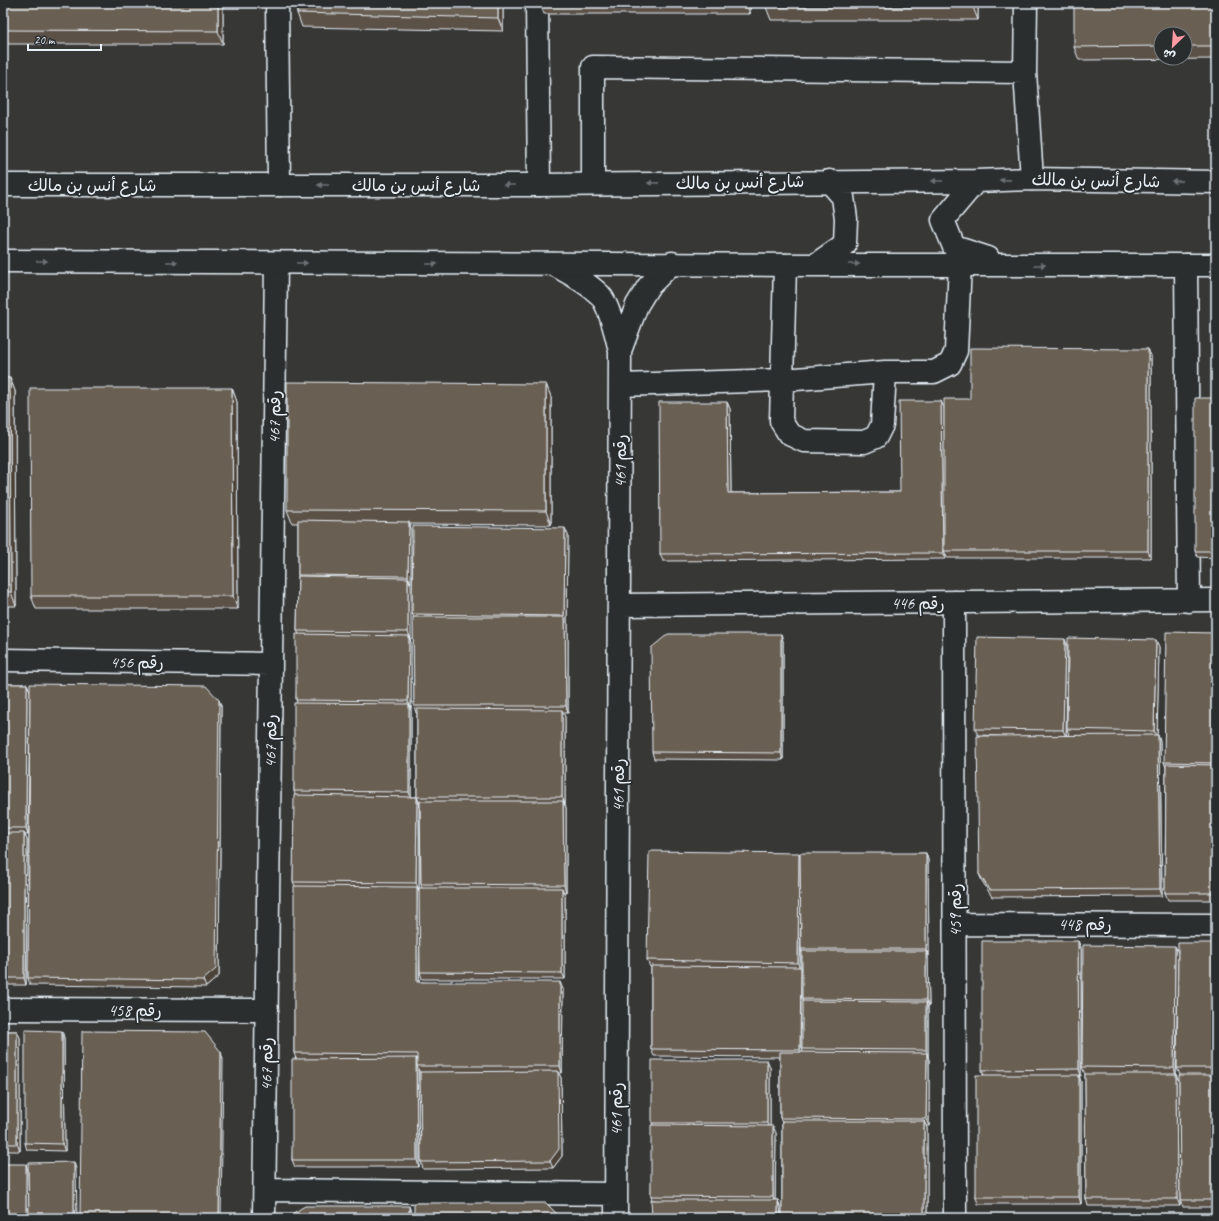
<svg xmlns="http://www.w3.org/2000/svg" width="1219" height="1221" viewBox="0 0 1219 1221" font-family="Caveat,'Playpen Sans Arabic',sans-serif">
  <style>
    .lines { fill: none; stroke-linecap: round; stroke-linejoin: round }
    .minor-casing { stroke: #e8f1f8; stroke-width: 25 }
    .major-casing { stroke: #e8f1f8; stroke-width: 25 }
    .minor { stroke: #2a2d2e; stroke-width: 22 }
    .major { stroke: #2a2d2e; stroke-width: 22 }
    .wall { fill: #5c5147; stroke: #e8f1f8; fill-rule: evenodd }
    .shaded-wall { fill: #4b4239; stroke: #e8f1f8 }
    .building { fill: #6b5e52; stroke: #e8f1f8 }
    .oneway { fill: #6c7275 }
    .labels { text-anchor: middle; stroke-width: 3.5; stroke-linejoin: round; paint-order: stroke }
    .street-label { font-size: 17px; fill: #e8f1f8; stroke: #2a2d2e }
  </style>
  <rect width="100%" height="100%" fill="#373735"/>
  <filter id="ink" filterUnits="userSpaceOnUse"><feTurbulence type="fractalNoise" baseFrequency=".025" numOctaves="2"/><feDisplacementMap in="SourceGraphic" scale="8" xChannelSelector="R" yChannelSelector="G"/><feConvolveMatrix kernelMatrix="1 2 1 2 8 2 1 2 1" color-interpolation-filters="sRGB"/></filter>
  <g filter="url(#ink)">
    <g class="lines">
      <defs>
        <path id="minor" d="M 277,3 L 279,185
          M 537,3 L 539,185
          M 1026,3 L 1025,72 L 1032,179
          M 593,184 L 593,67 L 1025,72
          M 553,264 C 569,273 587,282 600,295 C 609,305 617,338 620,351 L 616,1218
          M 785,265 L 781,421 L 789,434 L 804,441 L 864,442 L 876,437 L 882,425 L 885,372
          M 1186,265 L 1189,601
          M 620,351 L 637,305 L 648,287 L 672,263
          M 620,385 L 783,380 L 885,372 L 934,372 L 950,364 L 956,351 L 960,264
          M 954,602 L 955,1218
          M 619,605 L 1216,600
          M 3,660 L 271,664
          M 955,924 L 1216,925
          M 3,1009 L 267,1010
          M 265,1190 L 616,1194
          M 264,1218 L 276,263"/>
        <path id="major" d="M 3,185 L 539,185 L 976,181
          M 988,258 L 954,247 L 943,220 L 976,181 L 1032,179 L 1216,182
          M 3,261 L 815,265 L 845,244 L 846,219 L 843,197 L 829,181
          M 815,265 L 1216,265"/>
      </defs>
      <use href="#minor" class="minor-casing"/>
      <use href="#major" class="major-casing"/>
      <use href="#minor" class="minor"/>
      <use href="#major" class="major"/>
    </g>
    <path class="wall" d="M 3,3 L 223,3 L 223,44 L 3,44 Z
      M 297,3 L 503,3 L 503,31 L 302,27 L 297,13 Z
      M 540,3 L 750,3 L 750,14 L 544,14 Z
      M 766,3 L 978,3 L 978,20 L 771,20 L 766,7 Z
      M 1216,3 L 1216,59 L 1079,60 L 1074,47 ZM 1161,34 L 1185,34 L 1185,58 L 1161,58 Z
      M 1148,349 L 1151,356 L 1151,558 L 947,558 L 945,553 L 945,559 L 663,561 L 660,554 L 727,402 L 730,409 L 731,493 L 900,492 L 944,408 L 944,452 L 970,399 Z
      M 3,378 L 10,378 L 15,391 L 16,606 L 3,606 Z
      M 546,384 L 551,397 L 551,525 L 410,524 L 411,529 L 410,639 L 411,643 L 411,797 L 417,797 L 419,804 L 419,890 L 418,890 L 419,893 L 422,888 L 421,884 L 420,804 L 417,797 L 417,713 L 416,713 L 414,706 L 414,617 L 412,614 L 568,535 L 567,623 L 568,624 L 568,713 L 563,713 L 565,717 L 565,804 L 566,808 L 566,892 L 563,892 L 565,895 L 565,979 L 422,979 L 420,972 L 420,942 L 419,982 L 563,989 L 562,1073 L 559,1073 L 561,1078 L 562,1156 L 553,1168 L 423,1169 L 421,1162 L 420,1073 L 418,1069 L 419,1167 L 295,1167 L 292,1160 L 296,1059 L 294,1053 L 295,886 L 293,882 L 295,795 L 294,791 L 297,703 L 296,700 L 299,634 L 297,631 L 298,576 L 298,523 L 292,523 L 287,510 Z
      M 232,388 L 237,402 L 238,609 L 36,609 L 31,596 Z
      M 1216,398 L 1216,558 L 1197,557 L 1195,551 Z
      M 1216,633 L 1216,900 L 1168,900 L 1165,893 L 1166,768 L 1164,762 Z
      M 781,634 L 783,641 L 783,760 L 654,759 L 652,752 Z
      M 1065,639 L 1067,646 L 1066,735 L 1069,735 L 1067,729 L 1156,640 L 1159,647 L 1157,735 L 1160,741 L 1162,896 L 992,897 L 982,881 L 979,874 L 1001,736 L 978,735 L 975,729 Z
      M 3,684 L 27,684 L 30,691 L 219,700 L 221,706 L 219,976 L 206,987 L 30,985 L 28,978 L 30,704 L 28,835 L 25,835 L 27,840 L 26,985 L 3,985 Z
      M 926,853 L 928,860 L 929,956 L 928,956 L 928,958 L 929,1006 L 928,1006 L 928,1057 L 929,1060 L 929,1126 L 926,1126 L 927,1128 L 927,1218 L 782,1218 L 782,1123 L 780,1118 L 780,1057 L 654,1056 L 651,1049 L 651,967 L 650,967 L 647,960 L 800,857 ZM 801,928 L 801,949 L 802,953 L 802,971 L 800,967 Z
      M 1078,941 L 1081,948 L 1081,1076 L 1079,1076 L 1081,1082 L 1081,1204 L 978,1204 L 976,1197 L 984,1075 L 982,1070 Z
      M 1216,943 L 1216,1207 L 1183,1207 L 1180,1200 L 1180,1075 L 1177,1068 L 1178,955 L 1176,1075 L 1179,1081 L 1180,1206 L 1088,1206 L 1086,1199 L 1085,1074 L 1082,1067 L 1175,946 L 1178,953 Z
      M 3,1031 L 17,1031 L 20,1038 L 20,1151 L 3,1151 Z
      M 62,1031 L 64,1038 L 65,1151 L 27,1150 L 25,1143 Z
      M 767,1060 L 770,1067 L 770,1126 L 776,1133 L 775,1200 L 778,1200 L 780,1207 L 652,1200 L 651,1196 L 653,1125 L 652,1123 Z"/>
    <path class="shaded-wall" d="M 218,3 L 223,3 L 223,44 L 218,31 Z
      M 498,3 L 503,3 L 503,31 L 498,18 Z
      M 746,3 L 750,3 L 750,14 Z
      M 973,3 L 978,3 L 978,20 L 973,7 Z
      M 1148,349 L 1151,356 L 1151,558 L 1148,551 Z
      M 10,378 L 15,391 L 16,606 L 11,592 Z
      M 546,384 L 551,397 L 551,525 L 546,511 Z
      M 232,388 L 237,402 L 238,609 L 233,596 Z
      M 941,401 L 944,408 L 945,551 L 944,551 L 945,553 L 945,559 L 943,553 Z
      M 727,402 L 730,409 L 731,500 L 728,493 Z
      M 409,522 L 411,529 L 411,583 L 408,576 Z
      M 565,528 L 568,535 L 567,623 L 568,624 L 568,713 L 566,706 L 565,618 L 564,616 Z
      M 408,578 L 411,585 L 411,639 L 408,632 Z
      M 781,634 L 783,641 L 783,760 L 781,753 Z
      M 409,636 L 411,643 L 411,708 L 408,701 Z
      M 1065,639 L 1067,646 L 1066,737 L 1063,730 Z
      M 1156,640 L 1159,647 L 1157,738 L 1154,731 Z
      M 27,684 L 30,691 L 28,835 L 26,828 Z
      M 219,700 L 221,706 L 219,976 L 206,987 L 203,980 Z
      M 409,704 L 411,711 L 411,799 L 409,792 Z
      M 562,710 L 565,717 L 565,804 L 562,797 Z
      M 1158,735 L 1160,741 L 1162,896 L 1160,889 Z
      M 417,797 L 419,804 L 419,890 L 416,883 Z
      M 563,801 L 566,808 L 566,892 L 564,885 Z
      M 24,833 L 27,840 L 26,985 L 24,978 Z
      M 799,853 L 801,860 L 800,970 L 798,963 Z
      M 926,853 L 928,860 L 929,956 L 926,949 Z
      M 417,887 L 420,894 L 419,989 L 417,982 Z
      M 562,888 L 565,895 L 565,979 L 562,973 Z
      M 1078,941 L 1081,948 L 1081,1076 L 1079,1069 Z
      M 1175,946 L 1178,953 L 1176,1075 L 1179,1081 L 1180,1206 L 1177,1199 L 1176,1075 L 1174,1068 Z
      M 926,951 L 928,958 L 929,1006 L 926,1000 Z
      M 801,967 L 803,974 L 802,999 L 803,1002 L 802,1049 L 803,1052 L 803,1057 L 800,1050 Z
      M 560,982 L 563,989 L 562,1073 L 560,1066 Z
      M 926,1002 L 928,1009 L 928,1057 L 926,1050 Z
      M 17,1031 L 20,1038 L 20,1151 L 17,1144 Z
      M 62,1031 L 64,1038 L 65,1151 L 62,1144 Z
      M 221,1052 L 223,1059 L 221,1218 L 219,1218 Z
      M 927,1053 L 929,1060 L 929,1126 L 926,1119 Z
      M 416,1058 L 418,1065 L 417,1066 L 418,1069 L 419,1167 L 417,1160 Z
      M 767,1060 L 770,1067 L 770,1130 L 767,1123 Z
      M 558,1071 L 561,1078 L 562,1156 L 553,1168 L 550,1161 Z
      M 1079,1075 L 1081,1082 L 1081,1204 L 1079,1197 Z
      M 924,1121 L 927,1128 L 927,1218 L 924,1218 Z
      M 773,1126 L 776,1133 L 775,1204 L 773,1197 Z
      M 74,1162 L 76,1169 L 77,1218 L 74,1218 Z
      M 26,1164 L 28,1171 L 29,1218 L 26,1218 Z
      M 778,1200 L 780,1207 L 781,1218 L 778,1218 Z
      M 409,1206 L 411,1212 L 412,1218 L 409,1218 Z"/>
    <path class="building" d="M 3,3 L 218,3 L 218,31 L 3,30 Z
      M 297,3 L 498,3 L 498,18 L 297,13 Z
      M 766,3 L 973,3 L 973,7 L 766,7 Z
      M 1074,3 L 1216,3 L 1216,46 L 1185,46 L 1185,34 L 1161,34 L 1161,46 L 1074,47 Z
      M 970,348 L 1148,349 L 1148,551 L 944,551 L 944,399 L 970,399 Z
      M 3,378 L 10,378 L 11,592 L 3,592 Z
      M 287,382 L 546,384 L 546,511 L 287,510 Z
      M 30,388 L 232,388 L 233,596 L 31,596 Z
      M 1195,398 L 1216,398 L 1216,551 L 1195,551 Z
      M 899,401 L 941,401 L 943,553 L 660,554 L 659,402 L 727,402 L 728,493 L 900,492 Z
      M 298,520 L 409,522 L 408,576 L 298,575 Z
      M 413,526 L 565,528 L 564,616 L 412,614 Z
      M 298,576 L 408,578 L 408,632 L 297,631 Z
      M 413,617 L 565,617 L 566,706 L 414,706 Z
      M 1166,632 L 1216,633 L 1216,763 L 1164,762 Z
      M 296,634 L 409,636 L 408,701 L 296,700 Z
      M 668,634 L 781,634 L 781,753 L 652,752 L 651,648 Z
      M 977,637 L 1065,639 L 1063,730 L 975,729 Z
      M 1068,638 L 1156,640 L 1154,731 L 1067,729 Z
      M 3,684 L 27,684 L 26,828 L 3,828 Z
      M 30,684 L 206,686 L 219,700 L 216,969 L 203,980 L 28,978 Z
      M 294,703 L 409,704 L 409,792 L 294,791 Z
      M 417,709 L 562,710 L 562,797 L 417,797 Z
      M 1158,735 L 1160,889 L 990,890 L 979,874 L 977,736 Z
      M 1166,764 L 1216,765 L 1216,893 L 1165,893 Z
      M 294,795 L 417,797 L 416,883 L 293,882 Z
      M 420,801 L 563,801 L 564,885 L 421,884 Z
      M 3,833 L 24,833 L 24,978 L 3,978 Z
      M 649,851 L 799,853 L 798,963 L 647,960 Z
      M 800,853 L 926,853 L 926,949 L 801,949 Z
      M 294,886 L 417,887 L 417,982 L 560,982 L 560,1066 L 417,1066 L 417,1054 L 294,1053 Z
      M 419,888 L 562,888 L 562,973 L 420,972 Z
      M 982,941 L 1078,941 L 1079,1069 L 982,1070 Z
      M 1178,943 L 1216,943 L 1216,1068 L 1177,1068 Z
      M 1083,945 L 1175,946 L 1174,1068 L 1082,1067 Z
      M 802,951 L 926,951 L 926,1000 L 802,999 Z
      M 651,966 L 801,967 L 800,1050 L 651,1049 Z
      M 802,1001 L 926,1002 L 926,1050 L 802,1049 Z
      M 25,1030 L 62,1031 L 62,1144 L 25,1143 Z
      M 3,1031 L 17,1031 L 17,1144 L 3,1144 Z
      M 82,1031 L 205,1032 L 221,1052 L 219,1218 L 80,1218 Z
      M 780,1052 L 927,1053 L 926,1119 L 780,1118 Z
      M 416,1058 L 417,1160 L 292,1160 L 292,1059 Z
      M 652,1060 L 767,1060 L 767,1123 L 652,1123 Z
      M 558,1071 L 559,1149 L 550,1161 L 421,1162 L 420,1072 Z
      M 1085,1074 L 1176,1074 L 1177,1199 L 1086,1199 Z
      M 976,1075 L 1079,1075 L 1079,1197 L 976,1197 Z
      M 1179,1075 L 1216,1075 L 1216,1200 L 1180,1200 Z
      M 782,1121 L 924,1121 L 924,1218 L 782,1217 Z
      M 651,1125 L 773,1126 L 773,1197 L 651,1196 Z
      M 74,1162 L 74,1218 L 29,1218 L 28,1163 Z
      M 3,1164 L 26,1164 L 26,1218 L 3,1218 Z
      M 651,1200 L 778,1200 L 778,1218 L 652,1218 Z
      M 414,1203 L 546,1203 L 557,1214 L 557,1218 L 414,1218 Z
      M 305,1206 L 409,1206 L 409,1218 L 290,1218 L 290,1215 Z"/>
    <defs><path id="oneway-solid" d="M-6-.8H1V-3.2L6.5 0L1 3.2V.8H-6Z"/></defs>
    <g class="oneway">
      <use href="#oneway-solid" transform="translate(1005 180) rotate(179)"/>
      <use href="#oneway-solid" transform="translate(937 181) rotate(180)"/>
      <use href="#oneway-solid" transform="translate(1177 181) rotate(-179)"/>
      <use href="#oneway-solid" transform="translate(653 183) rotate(179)"/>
      <use href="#oneway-solid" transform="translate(323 185) rotate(180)"/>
      <use href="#oneway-solid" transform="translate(509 185) rotate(180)"/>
      <use href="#oneway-solid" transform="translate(42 261)"/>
      <use href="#oneway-solid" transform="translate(172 262)"/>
      <use href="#oneway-solid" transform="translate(302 263)"/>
      <use href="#oneway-solid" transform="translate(432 264)"/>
      <use href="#oneway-solid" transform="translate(854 264)"/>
      <use href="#oneway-solid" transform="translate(1040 265)"/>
    </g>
  </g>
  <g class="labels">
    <g class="street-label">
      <text transform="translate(1096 180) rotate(1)" y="6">شارع أنس بن مالك</text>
      <text transform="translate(740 182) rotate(-1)" y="6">شارع أنس بن مالك</text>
      <text x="92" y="191">شارع أنس بن مالك</text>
      <text x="416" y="191">شارع أنس بن مالك</text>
      <text transform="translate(274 417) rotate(-89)" y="6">رقم 467</text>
      <text transform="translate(620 461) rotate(-90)" y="6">رقم 461</text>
      <text x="918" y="609">رقم 446</text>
      <text transform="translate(137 662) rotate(1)" y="6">رقم 456</text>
      <text transform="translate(270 741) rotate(-89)" y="6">رقم 467</text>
      <text transform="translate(618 785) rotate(-90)" y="6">رقم 461</text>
      <text transform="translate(955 910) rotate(-90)" y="6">رقم 459</text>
      <text x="1085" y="930">رقم 448</text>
      <text x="135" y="1016">رقم 458</text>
      <text transform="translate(266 1064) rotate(-89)" y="6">رقم 467</text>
      <text transform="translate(616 1109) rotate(-90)" y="6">رقم 461</text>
    </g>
  </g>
  <rect width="1219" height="1221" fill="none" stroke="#2a2d2e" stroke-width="16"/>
  <rect x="8" y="8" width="1203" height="1205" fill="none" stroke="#e8f1f8" stroke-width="1.5" filter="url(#ink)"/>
  <g transform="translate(1173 46) rotate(205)"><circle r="19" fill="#2a2d2e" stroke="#767b7f"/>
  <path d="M0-3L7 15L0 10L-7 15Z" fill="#ff9aa2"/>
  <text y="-6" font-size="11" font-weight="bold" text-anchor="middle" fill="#e8f1f8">ش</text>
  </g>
  <path d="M28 44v6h73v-6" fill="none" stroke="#e8f1f8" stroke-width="2"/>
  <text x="34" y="44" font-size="12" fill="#e8f1f8" stroke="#2a2d2e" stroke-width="3" paint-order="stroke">20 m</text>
</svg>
